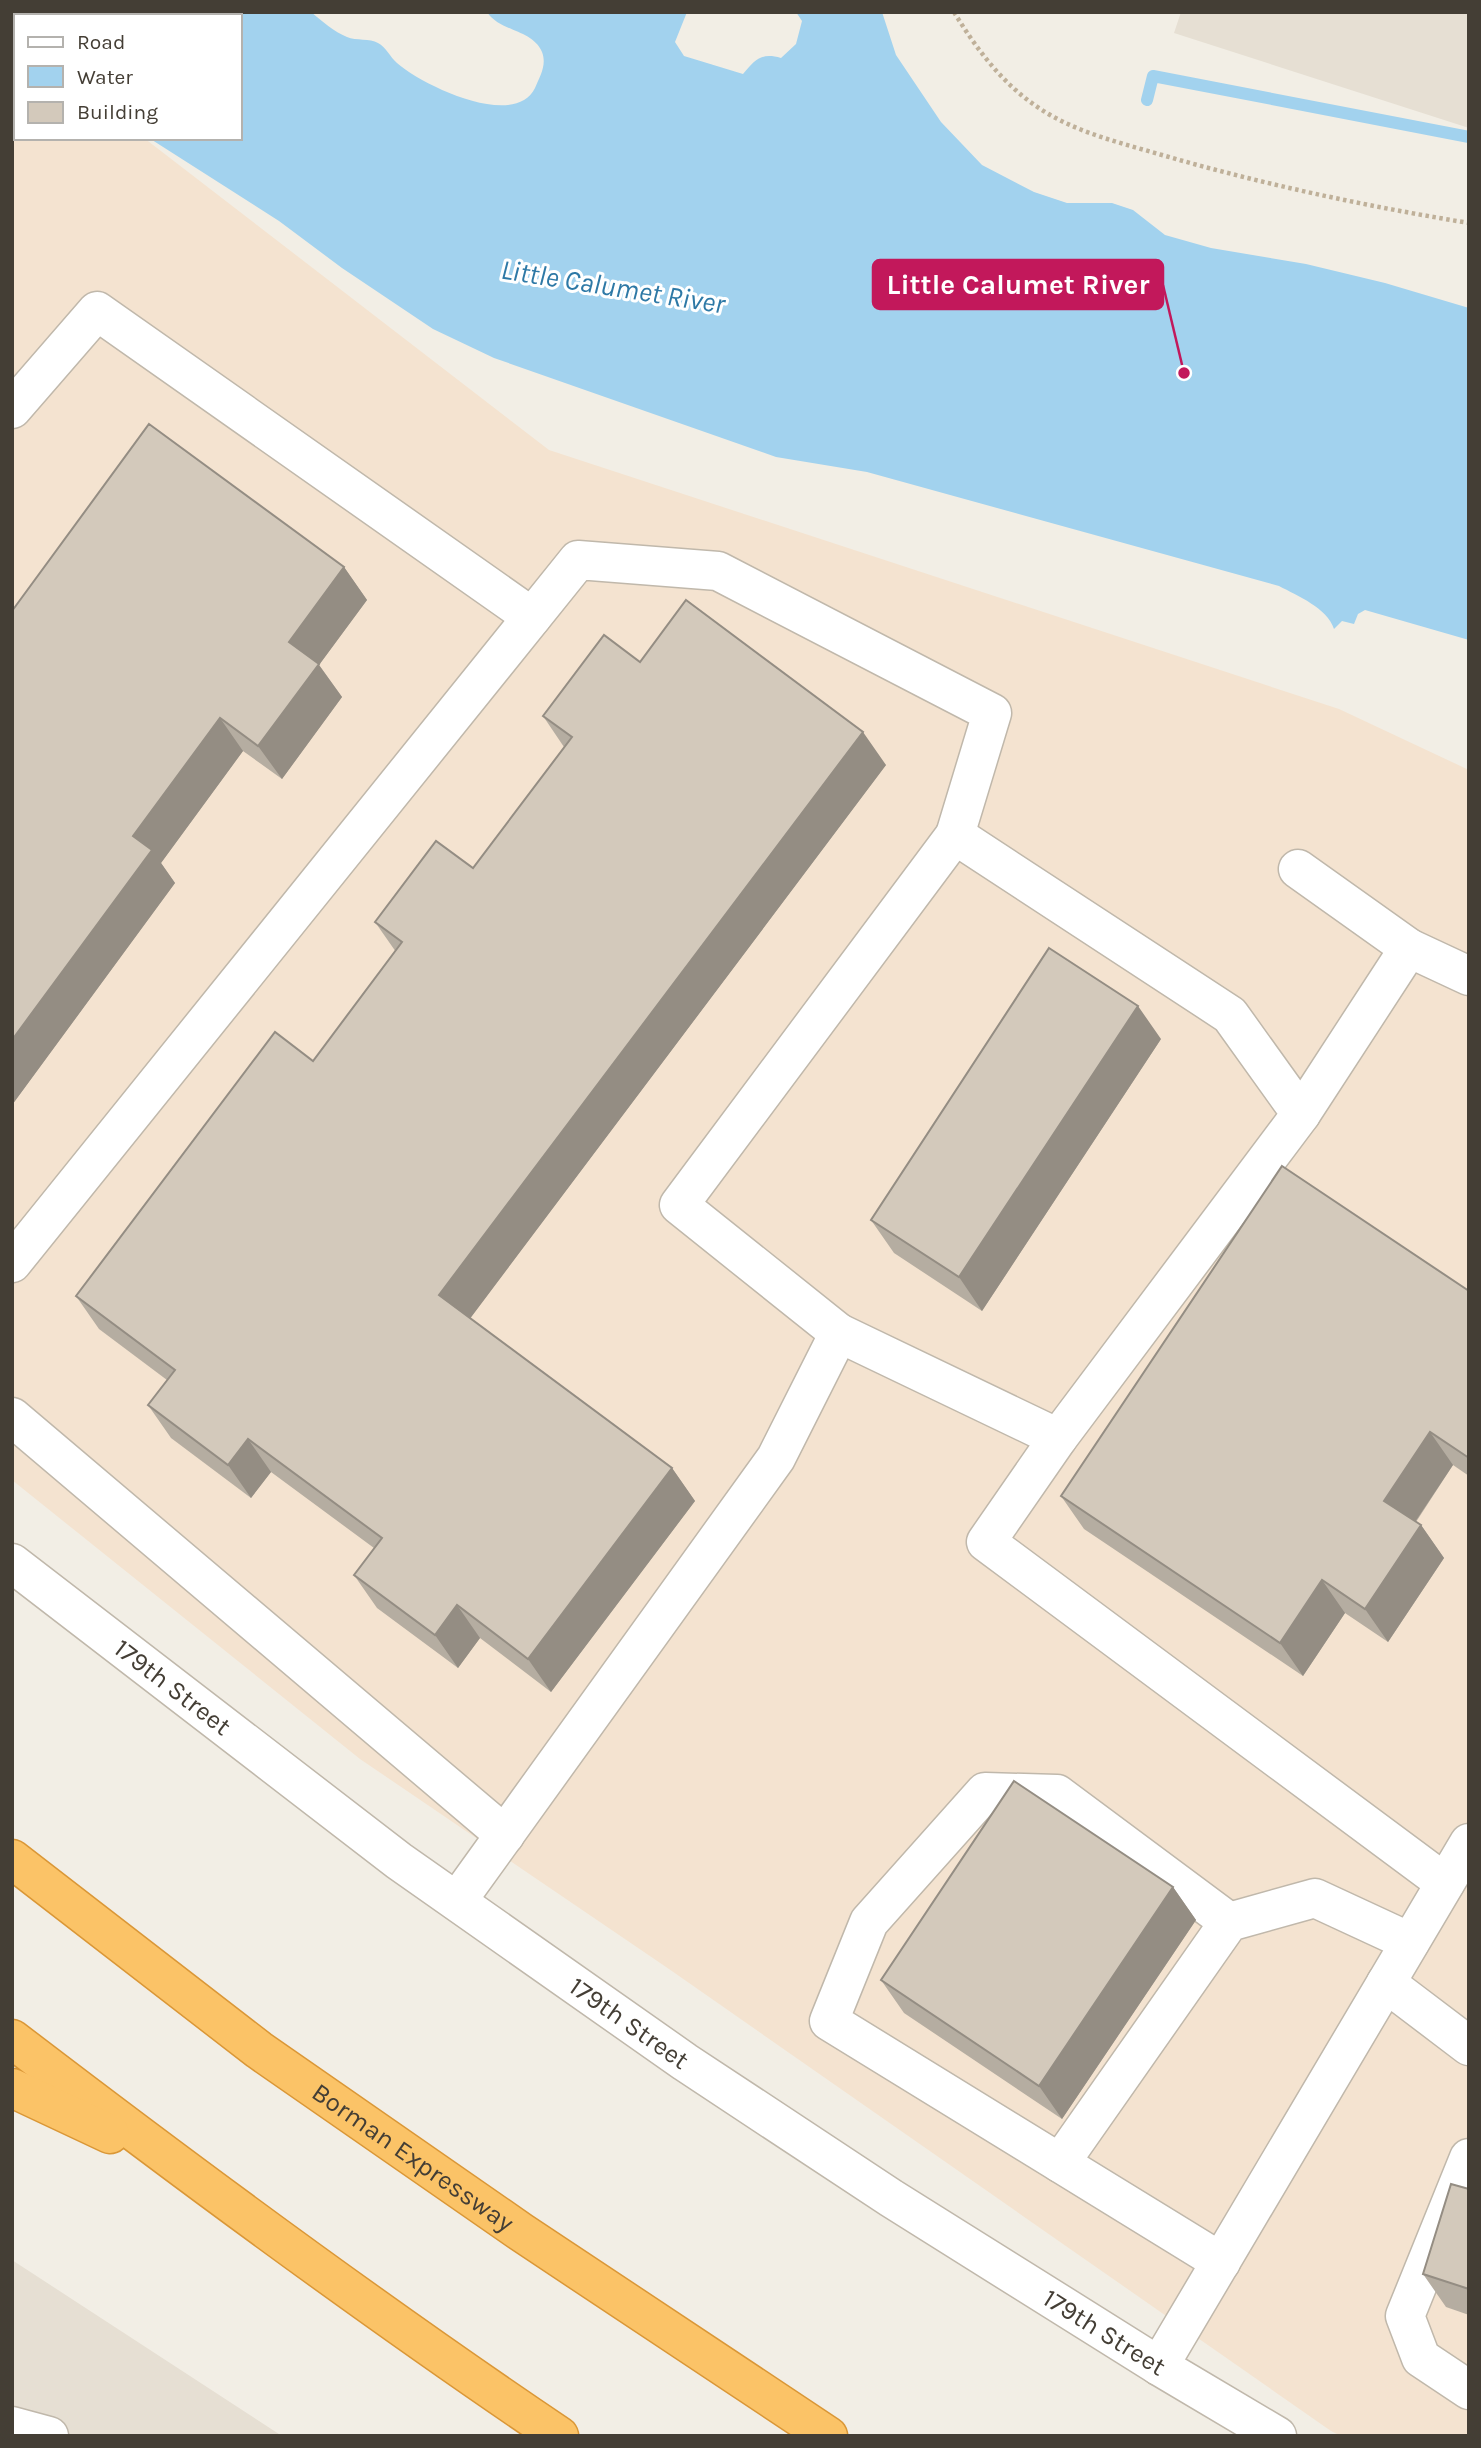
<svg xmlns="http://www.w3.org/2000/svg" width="1481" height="2448" viewBox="0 0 1481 2448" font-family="Karla,sans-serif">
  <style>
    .residential { fill: #e6dfd3 }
    .commercial { fill: #f4e3d0 }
    .water { fill: #a2d2ee }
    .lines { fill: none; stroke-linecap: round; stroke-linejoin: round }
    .stream { stroke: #a2d2ee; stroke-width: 12 }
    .minor-casing { stroke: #c0b8ab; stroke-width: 41 }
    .highway-casing { stroke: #da9737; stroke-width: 41 }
    .path { stroke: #bfb099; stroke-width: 4.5; stroke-dasharray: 3.5 3.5; stroke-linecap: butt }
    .minor { stroke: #fff; stroke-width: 38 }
    .highway { stroke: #fbc367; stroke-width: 38 }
    .wall { fill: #b5ada1 }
    .shaded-wall { fill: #948d83 }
    .building { fill: #d3c9bb; stroke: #948d83; stroke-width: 2 }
    .labels { text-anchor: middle; stroke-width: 6; stroke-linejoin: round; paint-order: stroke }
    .street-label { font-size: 26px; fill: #443e35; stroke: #fff }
    .water-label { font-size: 28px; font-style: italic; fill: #2e79a6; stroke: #fff }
    .leader { fill: none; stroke: #c2185b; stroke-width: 2.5 }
    .callout-dot { fill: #c2185b; stroke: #fff; stroke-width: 2.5 }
    .callout { fill: #c2185b; stroke: #c2185b; stroke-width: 2.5 }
    .callout-label { font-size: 28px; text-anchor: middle; font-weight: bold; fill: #fff }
  </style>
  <rect width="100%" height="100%" fill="#f2eee5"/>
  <path class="residential" d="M 1181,12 L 1469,12 L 1469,128 L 1174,33 Z
    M 12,2260 L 282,2436 L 12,2436 Z"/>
  <path class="commercial" d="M 12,37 L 16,40 L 16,138 L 144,138 L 549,450 L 1339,709 L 1469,770 L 1469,2436 L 1341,2436 L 1331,2431 L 669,1969 L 360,1759 L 12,1480 Z"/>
  <path class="water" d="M 12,12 L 311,12 C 322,21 334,32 347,37 C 356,41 370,38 378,43 C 386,47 390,57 397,63 C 422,85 514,130 535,88 C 540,76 547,65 542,52 C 532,29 500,32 487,12 L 687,12 L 675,42 L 684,56 L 743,74 C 755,60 761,52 781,58 L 796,44 L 802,21 L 796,12 L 882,12 L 896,55 L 941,122 L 982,165 L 1034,192 L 1067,203 L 1112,203 L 1133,210 L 1165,235 L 1211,248 L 1306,264 L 1385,283 L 1469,308 L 1469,640 L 1365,610 L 1358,614 L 1354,624 L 1342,621 L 1334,629 C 1327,608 1298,596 1279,586 L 867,472 L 776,457 L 494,358 L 433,329 L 342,268 L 279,221 L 149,138 L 240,138 L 240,16 L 16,16 L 16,39 L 12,36 Z"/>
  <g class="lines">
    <path class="stream" d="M 1147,100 L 1153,76 L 1469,137"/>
    <defs>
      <g id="minor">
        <path d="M 12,409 L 97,311 L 532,617"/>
        <path d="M 1298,869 L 1409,948 L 1469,976"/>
        <path d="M 1301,1114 L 1409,948"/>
        <path d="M 12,1263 L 578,560 L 718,571 L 992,713 L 955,835"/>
        <path d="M 839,1333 L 1058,1438"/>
        <path d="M 12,1417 L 505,1835"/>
        <path id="s1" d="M 12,1563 L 399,1861 L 685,2062 L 891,2198 L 1159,2366 L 1277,2436"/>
        <path d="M 457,1901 L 776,1458 L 839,1333 L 679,1205 L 955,835 L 1230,1015 L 1301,1114 L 1058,1438 L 986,1542 L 1445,1883"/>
        <path d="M 1386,1983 L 1469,2046"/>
        <path d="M 1469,2158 L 1405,2316 L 1421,2358 L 1469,2390"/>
        <path d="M 1060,2163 L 1229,1922 L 1315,1898 L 1410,1942"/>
        <path d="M 1221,2262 L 829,2021 L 869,1922 L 985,1792 L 1057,1794 L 1229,1922"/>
        <path d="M 1159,2366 L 1469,1843"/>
        <path d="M 12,2426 L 49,2436"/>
      </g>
      <g id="highway">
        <path id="s2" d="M 12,1859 L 259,2050 L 521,2232 L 828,2436"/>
        <path d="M 12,2039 C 191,2176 372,2310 559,2436"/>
        <path d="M 12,2088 L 110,2134"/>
      </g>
    </defs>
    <use href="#minor" class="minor-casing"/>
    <use href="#highway" class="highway-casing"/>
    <path class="path" d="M 954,12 C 977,50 1004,86 1042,110 C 1078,133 1121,143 1162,155 C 1262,184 1365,206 1469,223"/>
    <use href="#minor" class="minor"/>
    <use href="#highway" class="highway"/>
  </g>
  <path class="wall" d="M 344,567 L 367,600 L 319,665 L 342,697 L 282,779 L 243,751 L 161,863 L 175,883 L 12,1105 L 12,611 Z
    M 640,662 L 886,765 L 470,1318 L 672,1468 L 695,1501 L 551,1692 L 480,1638 L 458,1668 L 377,1608 L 354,1575 L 374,1548 L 271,1472 L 251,1498 L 171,1438 L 148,1405 L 167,1380 L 99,1329 L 76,1296 L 313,1061 L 396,952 L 375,922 L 473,868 L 564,747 L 543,716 Z
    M 1161,1039 L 982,1311 L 894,1253 L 871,1220 Z
    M 1469,1291 L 1469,1476 L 1453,1465 L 1416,1522 L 1421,1525 L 1444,1558 L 1388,1642 L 1345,1613 L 1303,1676 L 1084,1529 L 1061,1496 Z
    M 1173,1887 L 1196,1920 L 1062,2119 L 904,2013 L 881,1980 Z
    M 1469,2189 L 1469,2315 L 1446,2307 L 1423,2274 Z"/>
  <path class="shaded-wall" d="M 344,567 L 367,600 L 319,665 L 342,697 L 282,779 L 258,746 L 289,642 Z
    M 220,718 L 243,751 L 161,863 L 175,883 L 12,1105 L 12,1040 L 133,836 Z
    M 863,732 L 886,765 L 463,1328 L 439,1295 Z
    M 1138,1006 L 1161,1039 L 982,1311 L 959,1277 Z
    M 1430,1432 L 1453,1465 L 1407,1534 L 1384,1501 Z
    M 248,1439 L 271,1472 L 251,1498 L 228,1465 Z
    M 672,1468 L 695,1501 L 551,1692 L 528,1659 Z
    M 1421,1525 L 1444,1558 L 1388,1642 L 1365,1609 Z
    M 1322,1580 L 1345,1613 L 1303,1676 L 1280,1643 Z
    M 457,1605 L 480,1638 L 458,1668 L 435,1635 Z
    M 1173,1887 L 1196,1920 L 1062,2119 L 1039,2086 Z"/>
  <path class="building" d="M 149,424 L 344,567 L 289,642 L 319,664 L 258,746 L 220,718 L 133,836 L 152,850 L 12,1040 L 12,611 Z
    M 686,600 L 863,732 L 439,1295 L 672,1468 L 528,1659 L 457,1605 L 435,1635 L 354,1575 L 382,1538 L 248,1439 L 228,1465 L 148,1405 L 175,1370 L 76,1296 L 275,1032 L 313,1061 L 402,942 L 375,922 L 436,841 L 473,868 L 572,737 L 543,716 L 604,635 L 640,662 Z
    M 1049,948 L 1138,1006 L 959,1277 L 871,1220 Z
    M 1282,1166 L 1469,1291 L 1469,1458 L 1430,1432 L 1384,1501 L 1421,1525 L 1365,1609 L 1322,1580 L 1280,1643 L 1061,1496 Z
    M 1014,1781 L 1173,1887 L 1039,2086 L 881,1980 Z
    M 1451,2184 L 1469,2189 L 1469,2289 L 1423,2274 Z"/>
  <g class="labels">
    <g class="street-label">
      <text dy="9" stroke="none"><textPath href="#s1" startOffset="203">179th Street</textPath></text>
      <text dy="9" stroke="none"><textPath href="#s1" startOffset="770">179th Street</textPath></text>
      <text dy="9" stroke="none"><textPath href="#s2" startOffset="500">Borman Expressway</textPath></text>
      <text dy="9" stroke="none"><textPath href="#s1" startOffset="1337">179th Street</textPath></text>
    </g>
    <g class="water-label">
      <text transform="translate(613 286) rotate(9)" y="10">Little Calumet River</text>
    </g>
  </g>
  <path class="leader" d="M1184 373L1163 285"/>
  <circle class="callout-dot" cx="1184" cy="373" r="7"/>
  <rect class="callout" x="873" y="260" width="290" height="49" rx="7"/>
  <g class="callout-label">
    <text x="1018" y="294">Little Calumet River</text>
  </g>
  <rect width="1481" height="2448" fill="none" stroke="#443e35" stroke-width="28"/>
  <rect x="14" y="14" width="228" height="126" fill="#ffffff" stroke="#b4b2ae" stroke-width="2"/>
  <rect x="28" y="37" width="35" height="10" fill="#ffffff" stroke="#b4b2ae" stroke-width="2"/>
  <text x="77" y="49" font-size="21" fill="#443e35">Road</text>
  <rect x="28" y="66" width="35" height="21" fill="#a2d2ee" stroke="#b4b2ae" stroke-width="2"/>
  <text x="77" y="84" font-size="21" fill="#443e35">Water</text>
  <rect x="28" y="102" width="35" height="21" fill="#d3c9bb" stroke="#b4b2ae" stroke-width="2"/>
  <text x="77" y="119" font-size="21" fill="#443e35">Building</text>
</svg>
